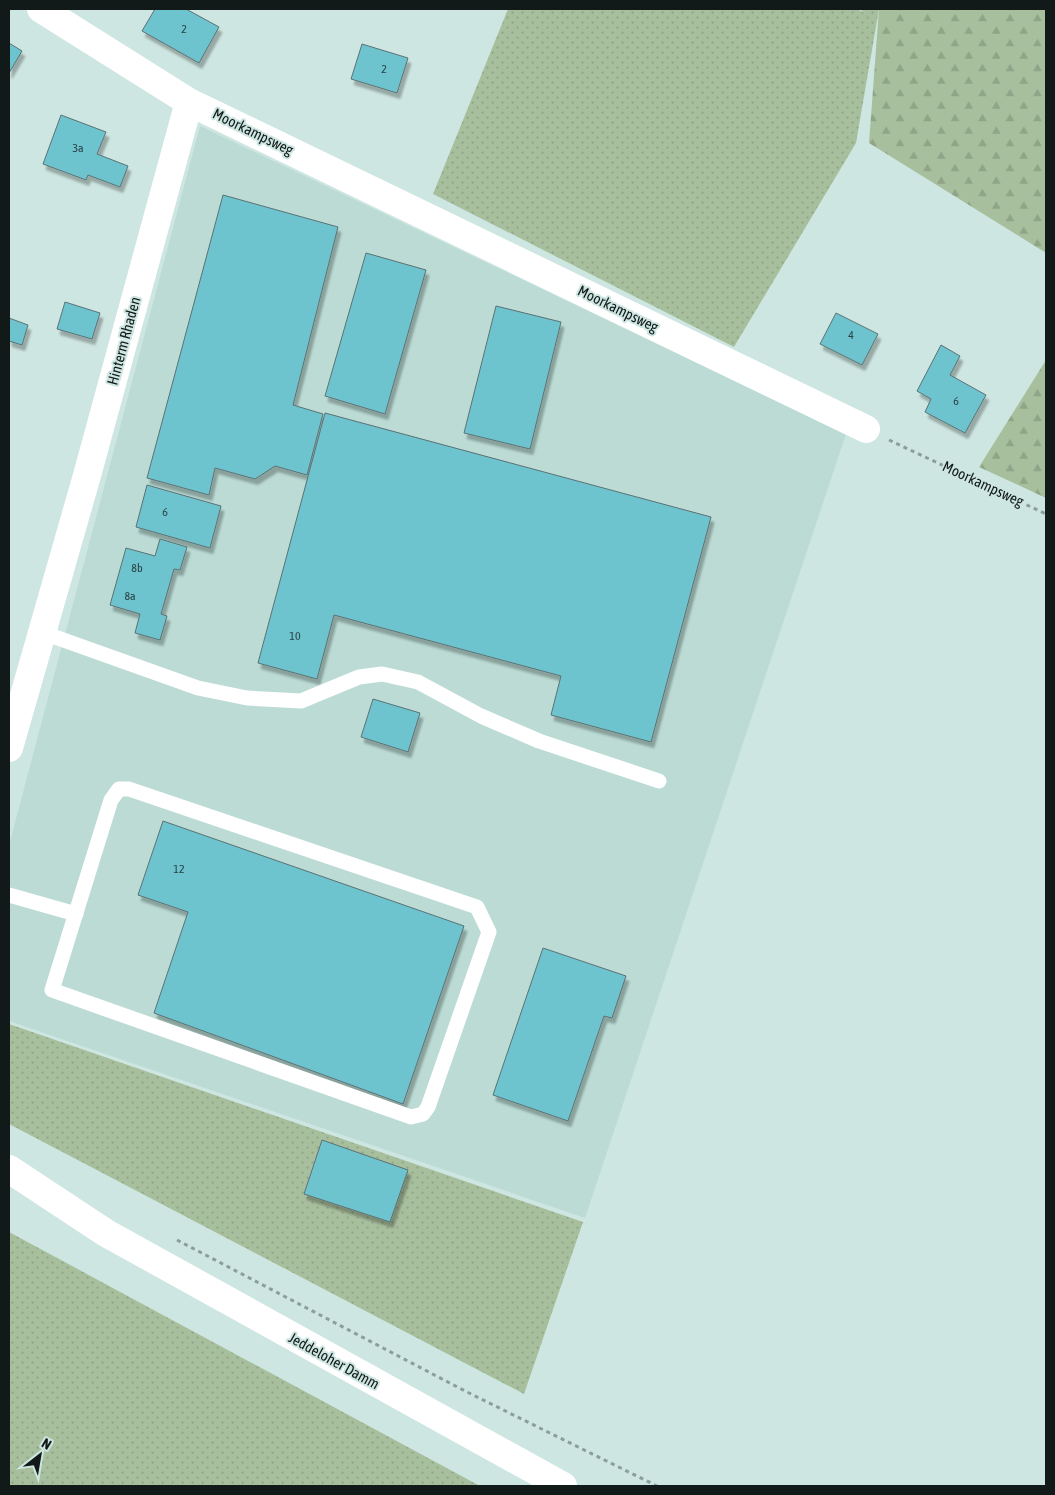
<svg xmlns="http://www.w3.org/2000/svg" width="1055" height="1495" viewBox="0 0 1055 1495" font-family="'Asap Condensed',sans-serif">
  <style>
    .built { fill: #bbdbd4 }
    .grass { fill: url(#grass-dots) }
    .forest { fill: url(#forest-firs) }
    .building { fill: #6ec4ce; stroke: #5b7174; filter: url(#shadow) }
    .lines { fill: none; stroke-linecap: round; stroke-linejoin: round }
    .path { stroke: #8b9e9a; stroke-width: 3; stroke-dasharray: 4 4; stroke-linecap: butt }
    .lane { stroke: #fff; stroke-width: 15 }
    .street { stroke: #fff; stroke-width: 28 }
    .secondary { stroke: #fff; stroke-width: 28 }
    .labels { text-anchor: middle; stroke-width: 4; stroke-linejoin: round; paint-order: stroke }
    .number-label { font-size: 12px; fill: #294446 }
    .street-label { font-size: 15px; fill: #121a19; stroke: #cee6e1 }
  </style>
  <defs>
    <pattern id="grass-dots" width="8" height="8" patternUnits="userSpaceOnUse" patternTransform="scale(1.25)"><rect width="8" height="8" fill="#a8bf9d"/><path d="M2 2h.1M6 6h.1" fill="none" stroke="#90a487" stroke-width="1.8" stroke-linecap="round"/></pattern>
    <pattern id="forest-firs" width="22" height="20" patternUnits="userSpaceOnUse" patternTransform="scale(1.25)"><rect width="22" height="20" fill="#a8bf9d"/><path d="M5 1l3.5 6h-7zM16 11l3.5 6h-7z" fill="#90a487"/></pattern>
    <filter id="shadow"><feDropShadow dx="3" dy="5.5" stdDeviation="1" flood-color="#0004"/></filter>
  </defs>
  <rect width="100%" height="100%" fill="#cee6e1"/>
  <path class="built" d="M 200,126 L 846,434 L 585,1218 L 9,1021 L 9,845 Z"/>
  <path class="grass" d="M 508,9 L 856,9 L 866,13 L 859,9 L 879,9 L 856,143 L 734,347 L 433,194 Z
    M 9,1024 L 583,1222 L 524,1394 L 9,1124 Z
    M 9,1232 L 480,1486 L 9,1486 Z"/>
  <path class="forest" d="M 879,9 L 1046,9 L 1046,253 L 869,143 Z
    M 1046,360 L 1046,498 L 979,467 Z"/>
  <path class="building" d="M 155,9 L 186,9 L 219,27 L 199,63 L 142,31 Z
    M 9,43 L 22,51 L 9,73 Z
    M 362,44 L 408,58 L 397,93 L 351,79 Z
    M 61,115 L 106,132 L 97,154 L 128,166 L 120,187 L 88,175 L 86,180 L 43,164 Z
    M 223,195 L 338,227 L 293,405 L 323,414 L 307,475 L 275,466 L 255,479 L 215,468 L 209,495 L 147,478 Z
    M 366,253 L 426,270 L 385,414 L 325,396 Z
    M 65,302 L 100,313 L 92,339 L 57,329 Z
    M 496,306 L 561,322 L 530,449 L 464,433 Z
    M 836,313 L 878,334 L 862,365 L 820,344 Z
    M 9,318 L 28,325 L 22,345 L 9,341 Z
    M 941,345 L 960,356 L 950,375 L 986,395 L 965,433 L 925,412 L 931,399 L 917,391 Z
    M 325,413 L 711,517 L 651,742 L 551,715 L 561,676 L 334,615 L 317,679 L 258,663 Z
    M 147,485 L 221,506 L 210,548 L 136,527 Z
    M 160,539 L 187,547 L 180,570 L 174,569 L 161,614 L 167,616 L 160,640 L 135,633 L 140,614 L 110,605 L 126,548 L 155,556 Z
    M 373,699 L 420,713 L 408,752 L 361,737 Z
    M 163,821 L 464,926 L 403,1104 L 154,1013 L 188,912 L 138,895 Z
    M 543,948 L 626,976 L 612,1018 L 604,1016 L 568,1121 L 493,1095 Z
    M 322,1140 L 408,1170 L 390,1222 L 304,1194 Z"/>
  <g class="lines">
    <path class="path" d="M 889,440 L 1046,514
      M 177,1240 L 465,1391 L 657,1486"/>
    <path class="lane" d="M 41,632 L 198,688 L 247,698 L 301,701 L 359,677 L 382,674 L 418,682 L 481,716 L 539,741 L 659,781
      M 119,789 L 129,789 L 477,907 L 489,932 L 428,1107 L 423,1114 L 411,1117 L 52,990 L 111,800 Z
      M 9,895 L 76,914"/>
    <path class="street" d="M 41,9 L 189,102 L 866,429
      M 9,748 L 86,479 L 189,102"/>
    <path class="secondary" d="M 9,1169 L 106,1233 L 563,1486"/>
  </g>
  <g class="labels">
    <g class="number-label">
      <text x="184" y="33">2</text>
      <text x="384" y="73">2</text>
      <text x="78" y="152">3a</text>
      <text x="851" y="339">4</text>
      <text x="956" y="405">6</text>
      <text x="165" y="516">6</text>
      <text x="137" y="572">8b</text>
      <text x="130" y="600">8a</text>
      <text x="295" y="640">10</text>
      <text x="179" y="873">12</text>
    </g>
    <g class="street-label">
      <text transform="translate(253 132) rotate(26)" y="5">Moorkampsweg</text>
      <text transform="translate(618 309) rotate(26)" y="5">Moorkampsweg</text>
      <text transform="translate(124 341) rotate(-75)" y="5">Hinterm Rhaden</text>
      <text transform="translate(983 484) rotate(25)" y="5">Moorkampsweg</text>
      <text transform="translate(334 1361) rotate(29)" y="5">Jeddeloher Damm</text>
    </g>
  </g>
  <rect width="1055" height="1495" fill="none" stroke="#121a19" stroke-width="20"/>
  <g transform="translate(40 1455) rotate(31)" stroke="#cee6e1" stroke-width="4" paint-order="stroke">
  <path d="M0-4L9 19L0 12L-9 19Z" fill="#121a19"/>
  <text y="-8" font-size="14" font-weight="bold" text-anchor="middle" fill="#121a19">N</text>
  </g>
</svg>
